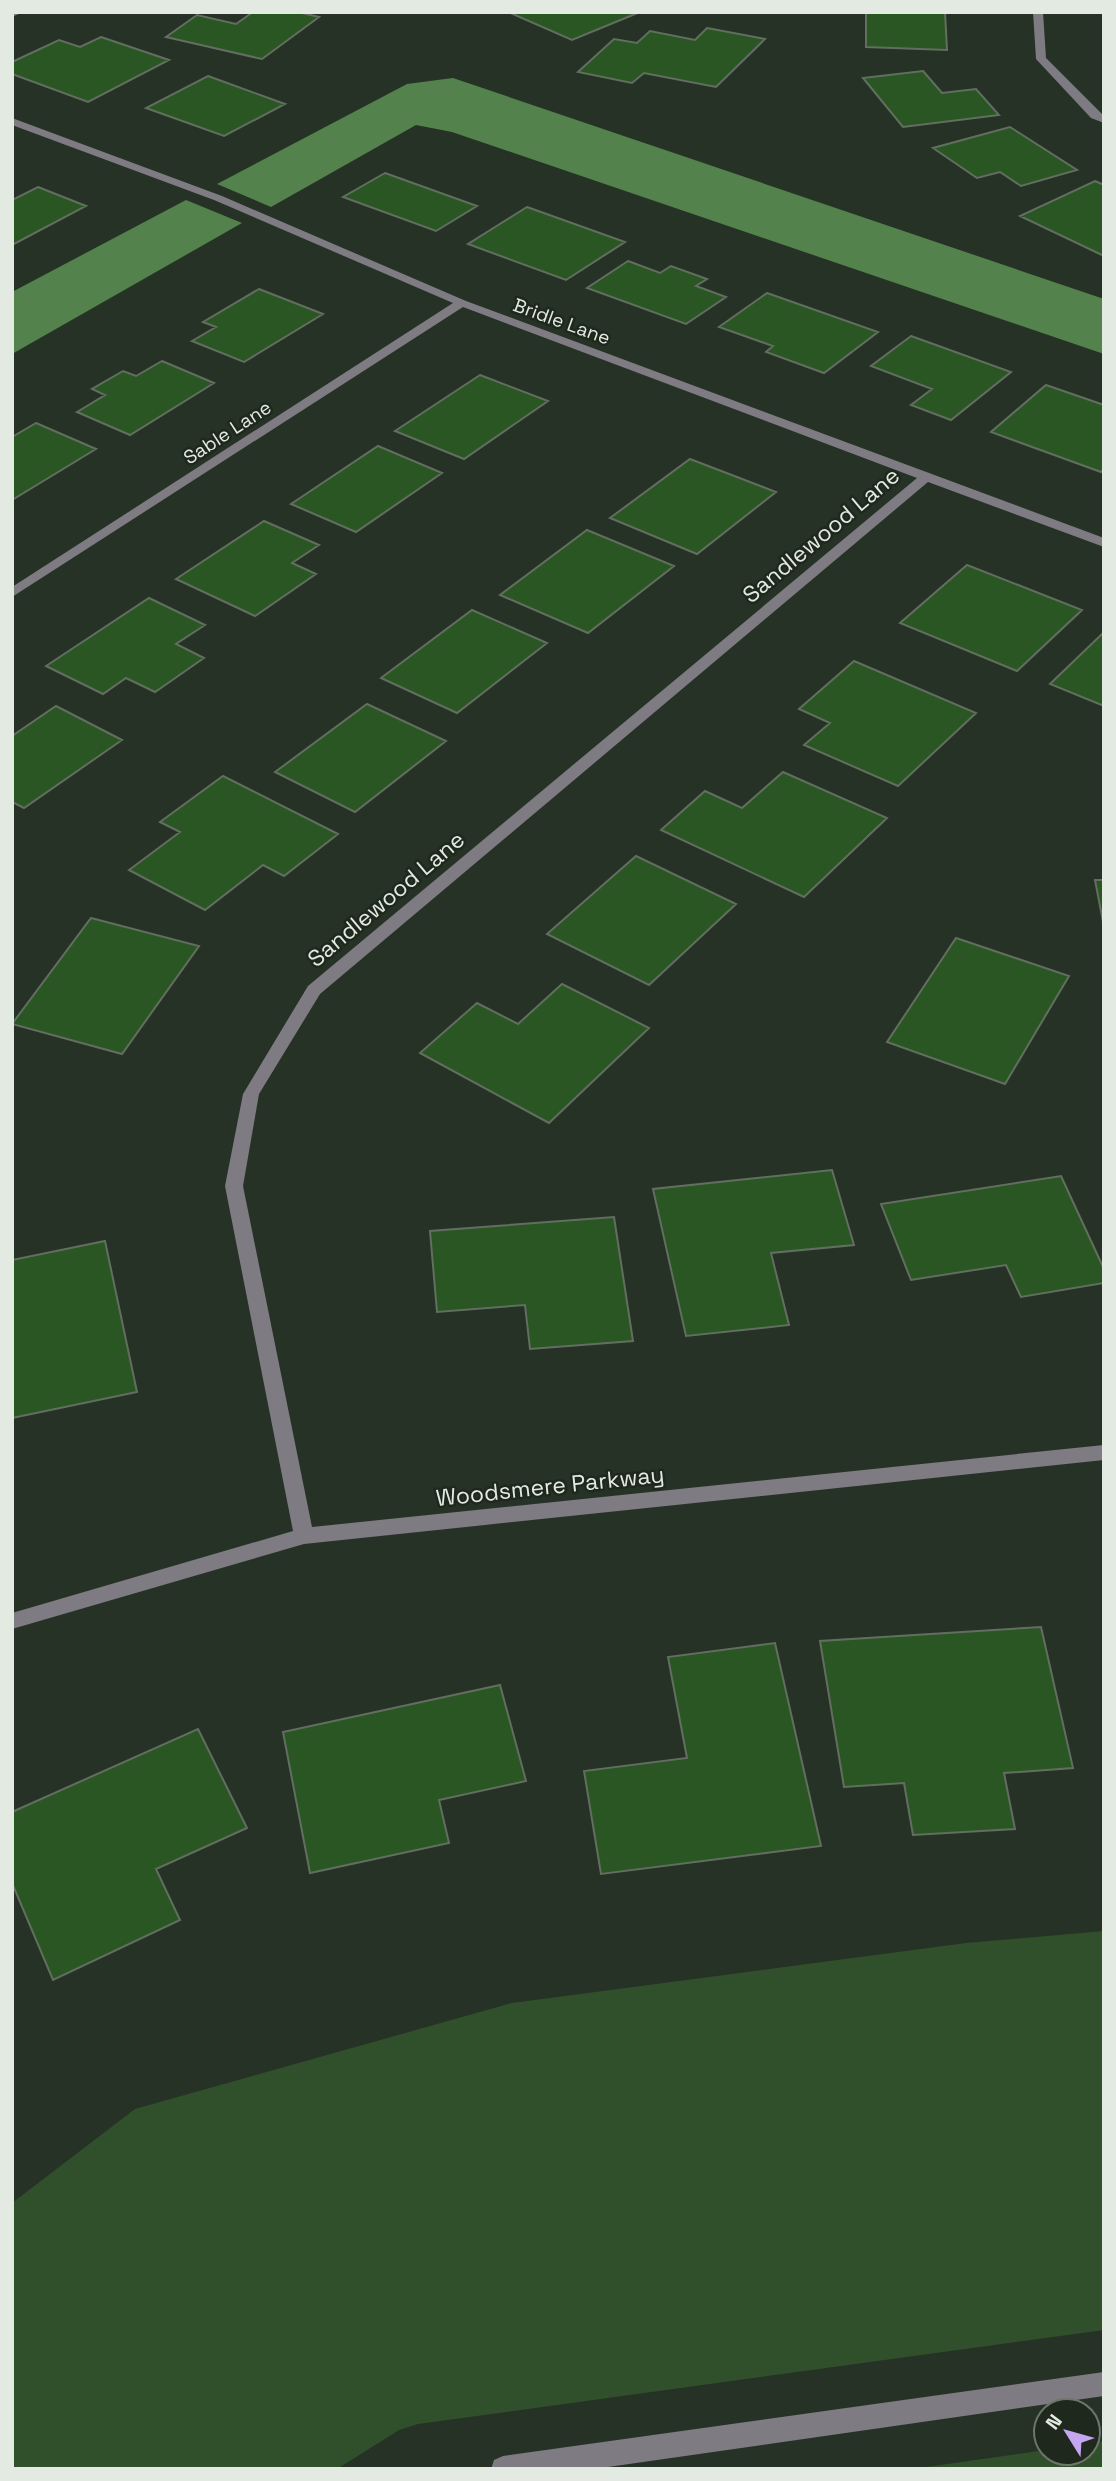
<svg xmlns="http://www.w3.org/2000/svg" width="1116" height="2481" viewBox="0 0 1116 2481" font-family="'Space Grotesk',sans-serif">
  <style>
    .green { fill: #30502b }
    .water { fill: #53824c }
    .building { fill: #295622; stroke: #626e60; stroke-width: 2 }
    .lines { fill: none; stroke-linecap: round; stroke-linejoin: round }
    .minor { fill: #7e7b82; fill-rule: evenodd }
    .labels { text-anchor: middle; stroke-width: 5; stroke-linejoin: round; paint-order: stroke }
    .far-street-label { font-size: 19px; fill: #e3eae2; stroke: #1e281c }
    .street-label { font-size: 23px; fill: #e3eae2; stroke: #1e281c }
  </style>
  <rect width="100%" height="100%" fill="#273226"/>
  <path class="green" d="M 1104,1931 L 1104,2330 L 418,2424 L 399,2430 L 337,2469 L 12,2469 L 12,2203 L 135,2109 L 512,2003 L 966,1943 Z
    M 1104,2441 L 1104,2469 L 912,2469 L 1046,2450 L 1046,2453 L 1088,2453 L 1088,2444 Z"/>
  <path class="water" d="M 453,78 L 1104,299 L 1104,354 L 452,132 L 416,125 L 271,207 L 217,184 L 407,84 Z
    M 186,200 L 242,223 L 12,354 L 12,292 Z"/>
  <path class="building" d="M 253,12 L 298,12 L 319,17 L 262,59 L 166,37 L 197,15 L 236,24 Z
    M 508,12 L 640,12 L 572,40 Z
    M 866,12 L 945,12 L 947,50 L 866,47 Z
    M 707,28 L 765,39 L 716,87 L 644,73 L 632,83 L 578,72 L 614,39 L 637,43 L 650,31 L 695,40 Z
    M 101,37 L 169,60 L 88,102 L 12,74 L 12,62 L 59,40 L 80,47 Z
    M 923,71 L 942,93 L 976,89 L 999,115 L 903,127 L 863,78 Z
    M 208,76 L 285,104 L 224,136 L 146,108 Z
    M 1010,127 L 1077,170 L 1021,186 L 1000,172 L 977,178 L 933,148 Z
    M 385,173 L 477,206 L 436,231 L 343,197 Z
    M 1095,181 L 1104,185 L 1104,256 L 1020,216 Z
    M 38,187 L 86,206 L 12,245 L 12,200 Z
    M 527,207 L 625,242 L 566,280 L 468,244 Z
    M 628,261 L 660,273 L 671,266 L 707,279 L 696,286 L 726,297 L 686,324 L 587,288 Z
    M 259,289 L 323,314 L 244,362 L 192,341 L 216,327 L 203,322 Z
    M 767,293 L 878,332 L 824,373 L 766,352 L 773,346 L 719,327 Z
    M 911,336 L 1011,372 L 951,420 L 911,405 L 932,389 L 871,366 Z
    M 162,361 L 214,383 L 130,435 L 77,412 L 105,395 L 92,389 L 123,371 L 136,376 Z
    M 480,375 L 548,401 L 464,459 L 395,431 Z
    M 1046,385 L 1104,405 L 1104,469 L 1101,472 L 991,432 Z
    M 36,423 L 96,449 L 12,500 L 12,437 Z
    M 378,446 L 442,473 L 356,532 L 291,504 Z
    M 690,459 L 776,492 L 697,554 L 610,518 Z
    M 264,521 L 319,545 L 292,563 L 316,574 L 255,616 L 176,579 Z
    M 587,530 L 674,566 L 588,633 L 500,595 Z
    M 967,565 L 1082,610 L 1017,671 L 900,623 Z
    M 149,598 L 205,625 L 176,644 L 204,658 L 155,692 L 126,678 L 103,694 L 46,666 Z
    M 472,610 L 547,643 L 457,713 L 381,678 Z
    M 1104,632 L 1104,706 L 1050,684 Z
    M 854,661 L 976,713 L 898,786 L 804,745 L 830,723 L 799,709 Z
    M 367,704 L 446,741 L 355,812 L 275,772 Z
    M 56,706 L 122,740 L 24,808 L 12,802 L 12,736 Z
    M 783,772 L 887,818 L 804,897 L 661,830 L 705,791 L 742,808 Z
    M 223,776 L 338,834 L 284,876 L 263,865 L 205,910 L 129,870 L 180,832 L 160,822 Z
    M 636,856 L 736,904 L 649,985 L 547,934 Z
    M 1095,880 L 1104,880 L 1104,927 Z
    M 91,918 L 199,946 L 122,1054 L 12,1024 Z
    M 956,938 L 1069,976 L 1005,1084 L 887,1042 Z
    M 562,984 L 649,1028 L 549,1123 L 420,1053 L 477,1003 L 518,1024 Z
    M 832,1170 L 854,1245 L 771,1253 L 789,1325 L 686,1336 L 653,1189 Z
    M 1061,1176 L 1104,1269 L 1104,1283 L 1021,1297 L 1006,1265 L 911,1280 L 881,1204 Z
    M 614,1217 L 633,1341 L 530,1349 L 525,1305 L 437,1312 L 430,1231 Z
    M 105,1241 L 137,1392 L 12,1418 L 12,1260 Z
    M 1041,1627 L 1073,1768 L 1004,1773 L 1015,1829 L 913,1835 L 904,1783 L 844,1787 L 820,1641 Z
    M 775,1643 L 821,1846 L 601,1874 L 584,1771 L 687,1758 L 668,1657 Z
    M 500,1685 L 526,1781 L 439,1800 L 449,1843 L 310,1873 L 283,1732 Z
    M 198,1729 L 247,1828 L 156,1869 L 180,1920 L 53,1980 L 12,1883 L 12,1812 Z"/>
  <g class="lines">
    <path class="minor" d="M 12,12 L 23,12 L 12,17 Z
      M 1033,12 L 1043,12 L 1046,58 L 1104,116 L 1104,123 L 1091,118 L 1036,59 Z
      M 12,118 L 222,196 L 466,301 L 1104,538 L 1104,547 L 928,482 L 320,994 L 259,1094 L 243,1186 L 312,1527 L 1104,1445 L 1104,1460 L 304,1544 L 12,1629 L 12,1613 L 293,1531 L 225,1186 L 243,1094 L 308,986 L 917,478 L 463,307 L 12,597 L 12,587 L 453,303 L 214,200 L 12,125 Z
      M 1104,2372 L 1104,2396 L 594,2469 L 491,2469 L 494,2460 L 503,2456 Z"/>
  </g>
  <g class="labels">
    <g class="far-street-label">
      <text transform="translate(562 321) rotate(20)" y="7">Bridle Lane</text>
      <text transform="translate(227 432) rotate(-33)" y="7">Sable Lane</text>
    </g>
    <g class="street-label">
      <text transform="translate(821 535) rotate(-40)" y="8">Sandlewood Lane</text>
      <text transform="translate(386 899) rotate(-40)" y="8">Sandlewood Lane</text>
      <text transform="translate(550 1486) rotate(-6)" y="8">Woodsmere Parkway</text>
    </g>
  </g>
  <rect width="1116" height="2481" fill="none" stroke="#e3eae2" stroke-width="28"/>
  <g transform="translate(1067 2432) rotate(307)"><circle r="33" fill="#1e281c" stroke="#6d766b" stroke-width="2"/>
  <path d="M0-5L12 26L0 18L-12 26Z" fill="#c5a7f1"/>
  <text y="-10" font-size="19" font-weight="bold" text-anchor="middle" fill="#e3eae2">N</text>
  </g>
</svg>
